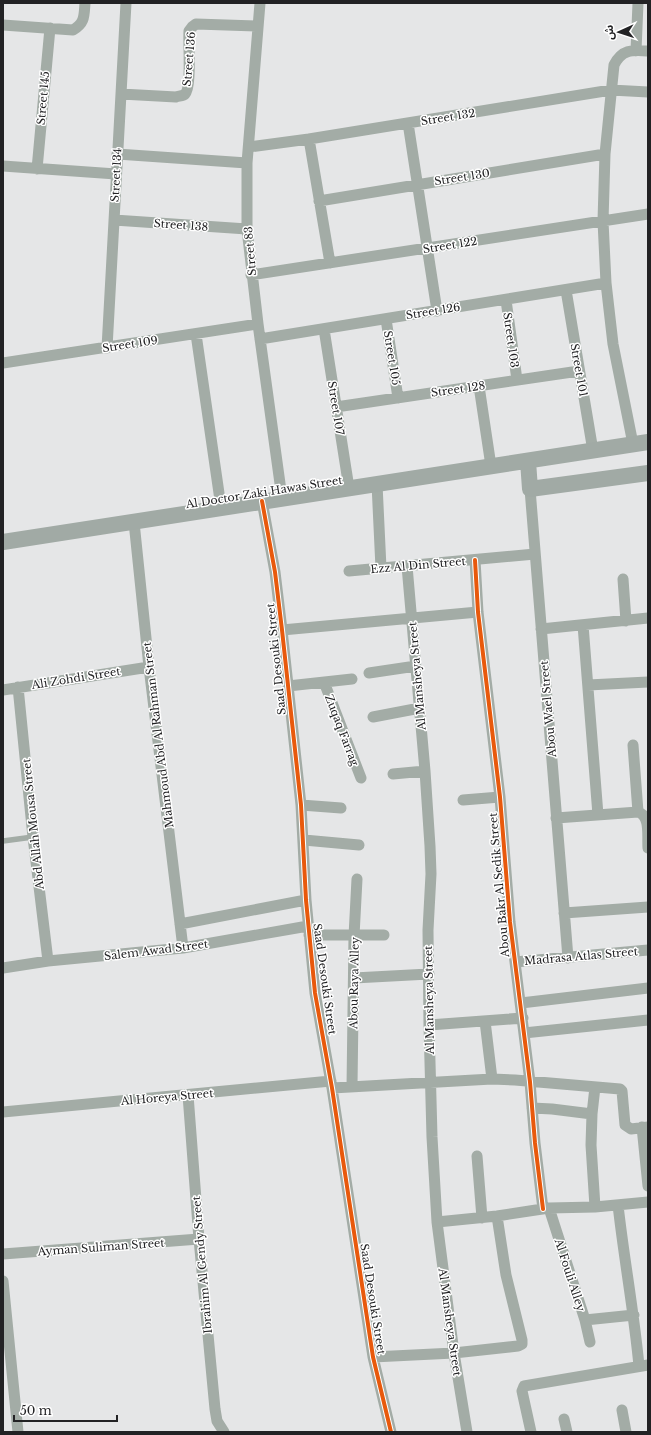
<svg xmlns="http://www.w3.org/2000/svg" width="651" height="1435" viewBox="0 0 651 1435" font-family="'Libre Baskerville','Noto Sans Arabic',serif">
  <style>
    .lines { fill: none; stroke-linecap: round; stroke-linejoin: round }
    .lane { stroke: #a3aca6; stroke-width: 5.5 }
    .street { stroke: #a3aca6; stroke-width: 11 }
    .secondary { stroke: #a1aaa5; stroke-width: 16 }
    .cycleway-casing { stroke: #fff; stroke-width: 6 }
    .cycleway { stroke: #e8590c; stroke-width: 4 }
    .labels { text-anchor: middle; stroke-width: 3; stroke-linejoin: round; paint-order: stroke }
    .street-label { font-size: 11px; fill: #222224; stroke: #fff }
  </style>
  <rect width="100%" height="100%" fill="#e5e6e7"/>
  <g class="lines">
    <path class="lane" d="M 3,841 L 33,837"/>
    <path class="street" d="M 260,3 L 247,163 L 247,229 L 258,324 L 282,498
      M 3,25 L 73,30 C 85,23 84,16 85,3
      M 636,51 L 638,3
      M 121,94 L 176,97 C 179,96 183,96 185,94 C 192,87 188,42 189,31 L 192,27 L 196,24 L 258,26
      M 408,123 L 437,311
      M 309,139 L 330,263
      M 249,147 L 309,139 L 611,90 L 648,92
      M 117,154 L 247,163
      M 3,166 L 116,174
      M 37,169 L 50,28
      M 319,201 L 605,154
      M 114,220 L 247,229
      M 251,275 L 648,214
      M 566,290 L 593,451
      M 506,300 L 517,380
      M 386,319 L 398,398
      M 324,329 L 349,488
      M 196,334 L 221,507
      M 260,339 L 606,283
      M 107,348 L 126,3
      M 3,363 L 258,324
      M 479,386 L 491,466
      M 336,407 L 579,371
      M 633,444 L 613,344 L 606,283 L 603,221 L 605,154 L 614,65 C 622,49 632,50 648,51
      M 377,484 L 381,568
      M 530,489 L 568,958
      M 262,501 L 275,572 L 282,630 L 301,805 L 306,900 L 315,993 L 332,1088 L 373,1357 L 391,1432
      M 134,522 L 149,667 L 183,948
      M 475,560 L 478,612 L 500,797 L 510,922 L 530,1082 L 535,1143 L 543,1209
      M 407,566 L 425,771 L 430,846 L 431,874 L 428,930 L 429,1025 L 432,1137 L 437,1222 L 454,1353 L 467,1432
      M 349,571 L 535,554
      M 623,579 L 626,621
      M 583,625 L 598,815
      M 541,629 L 648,618
      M 282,630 L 478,612
      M 369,673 L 416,666
      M 324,682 L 361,778
      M 588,685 L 648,682
      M 288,686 L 352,679
      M 18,687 L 33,837 L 48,961
      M 3,690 L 149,667
      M 373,717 L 420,708
      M 633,745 L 638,812
      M 393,774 L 425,771
      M 463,800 L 500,797
      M 301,805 L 341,808
      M 556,818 L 638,812 C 651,816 647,837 648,848
      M 304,840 L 359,845
      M 564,913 L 648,907
      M 180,924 L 306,900
      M 309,935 L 384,935
      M 515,962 L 648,950
      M 3,968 L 48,961 L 183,948 L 308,926
      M 354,978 L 429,974
      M 521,1003 L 648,988
      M 485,1021 L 492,1079
      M 429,1025 L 523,1018
      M 524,1033 L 648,1020
      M 352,1087 L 354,936 L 357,879
      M 332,1088 L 492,1079 L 515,1080 L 620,1089 L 622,1091 L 625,1125 L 631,1129 L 648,1127
      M 188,1095 L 199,1239 L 215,1409 L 217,1421 L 224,1432
      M 532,1108 L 552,1109 L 592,1114
      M 3,1112 L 331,1081
      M 642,1127 L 648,1186
      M 477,1156 L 482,1218
      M 618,1205 C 624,1259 634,1312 639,1366
      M 595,1207 L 591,1145 L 592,1114 L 595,1087
      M 549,1208 L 585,1320 L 590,1342
      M 437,1222 L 497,1216 L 549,1208 L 595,1207 L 648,1202
      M 3,1254 L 199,1239
      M 3,1281 L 18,1432
      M 585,1320 L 634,1315
      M 373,1357 L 454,1353 L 518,1346 L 522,1344 L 522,1340 L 506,1275 L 497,1216
      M 622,1410 L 626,1432
      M 564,1419 L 567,1432
      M 531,1432 L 522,1391 L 524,1386 L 648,1365"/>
    <path class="secondary" d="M 528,461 L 530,489 L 648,473
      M 3,542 L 648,442"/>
    <defs>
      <path id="cycleway" d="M 262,501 L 275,572 L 282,630 L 301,805 L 306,900 L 315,993 L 332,1088 L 373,1357 L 391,1432
        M 475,560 L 478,612 L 500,797 L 510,922 L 530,1082 L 535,1143 L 543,1209"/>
    </defs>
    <use href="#cycleway" class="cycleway-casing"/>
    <use href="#cycleway" class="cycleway"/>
  </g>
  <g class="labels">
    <g class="street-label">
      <text transform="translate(189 59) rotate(-85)" y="4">Street 136</text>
      <text transform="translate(43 98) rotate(-85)" y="4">Street 145</text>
      <text transform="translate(448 117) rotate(-9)" y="4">Street 132</text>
      <text transform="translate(116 175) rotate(-87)" y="4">Street 134</text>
      <text transform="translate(462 177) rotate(-9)" y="4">Street 130</text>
      <text transform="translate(181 225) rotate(4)" y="4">Street 138</text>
      <text transform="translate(450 245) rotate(-9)" y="4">Street 122</text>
      <text transform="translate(250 251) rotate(-95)" y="4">Street 83</text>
      <text transform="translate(433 311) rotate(-9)" y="4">Street 126</text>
      <text transform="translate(511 340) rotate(82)" y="4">Street 103</text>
      <text transform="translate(130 344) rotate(-9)" y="4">Street 109</text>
      <text transform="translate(392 358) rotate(81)" y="4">Street 105</text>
      <text transform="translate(579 370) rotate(80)" y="4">Street 101</text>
      <text transform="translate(458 389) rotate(-8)" y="4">Street 128</text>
      <text transform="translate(336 408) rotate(81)" y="4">Street 107</text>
      <text transform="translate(264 492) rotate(-9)" y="4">Al Doctor Zaki Hawas Street</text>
      <text transform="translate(418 565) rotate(-5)" y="4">Ezz Al Din Street</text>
      <text transform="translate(276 659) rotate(-96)" y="4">Saad Desouki Street</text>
      <text transform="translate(417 676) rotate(-95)" y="4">Al Mansheya Street</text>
      <text transform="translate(76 678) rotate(-9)" y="4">Ali Zohdi Street</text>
      <text transform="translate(548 709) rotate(-95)" y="4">Abou Wael Street</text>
      <text transform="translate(342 730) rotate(69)" y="4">Zuqaq Farrag</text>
      <text transform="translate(158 735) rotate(-97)" y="4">Mahmoud Abd Al Rahman Street</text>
      <text transform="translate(33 824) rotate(-96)" y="4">Abd Allah Mousa Street</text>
      <text transform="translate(499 885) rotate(-95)" y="4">Abou Bakr Al Sedik Street</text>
      <text transform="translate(156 950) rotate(-7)" y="4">Salem Awad Street</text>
      <text transform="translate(581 956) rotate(-5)" y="4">Madrasa Atlas Street</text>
      <text transform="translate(325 979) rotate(82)" y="4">Saad Desouki Street</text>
      <text transform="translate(354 983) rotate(-89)" y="4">Abou Raya Alley</text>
      <text transform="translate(429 1000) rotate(-91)" y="4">Al Mansheya Street</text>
      <text transform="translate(167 1097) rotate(-5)" y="4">Al Horeya Street</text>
      <text transform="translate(101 1247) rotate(-4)" y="4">Ayman Suliman Street</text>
      <text transform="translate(202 1265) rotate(-95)" y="4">Ibrahim Al Gendy Street</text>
      <text transform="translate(570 1275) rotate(72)" y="4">Al Fouli Alley</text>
      <text transform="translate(373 1299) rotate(81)" y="4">Saad Desouki Street</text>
      <text transform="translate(450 1322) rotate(82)" y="4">Al Mansheya Street</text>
    </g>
  </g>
  <rect width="651" height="1435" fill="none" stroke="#222224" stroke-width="8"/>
  <g transform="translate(619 32) rotate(267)" stroke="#ffffff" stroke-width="3" paint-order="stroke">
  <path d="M0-3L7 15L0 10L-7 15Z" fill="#222224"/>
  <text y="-6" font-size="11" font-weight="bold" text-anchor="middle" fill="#222224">ش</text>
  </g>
  <path d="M14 1415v6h103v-6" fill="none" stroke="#222224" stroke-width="2"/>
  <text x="20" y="1415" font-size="12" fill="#222224" stroke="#ffffff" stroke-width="3" paint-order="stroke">50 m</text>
</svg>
